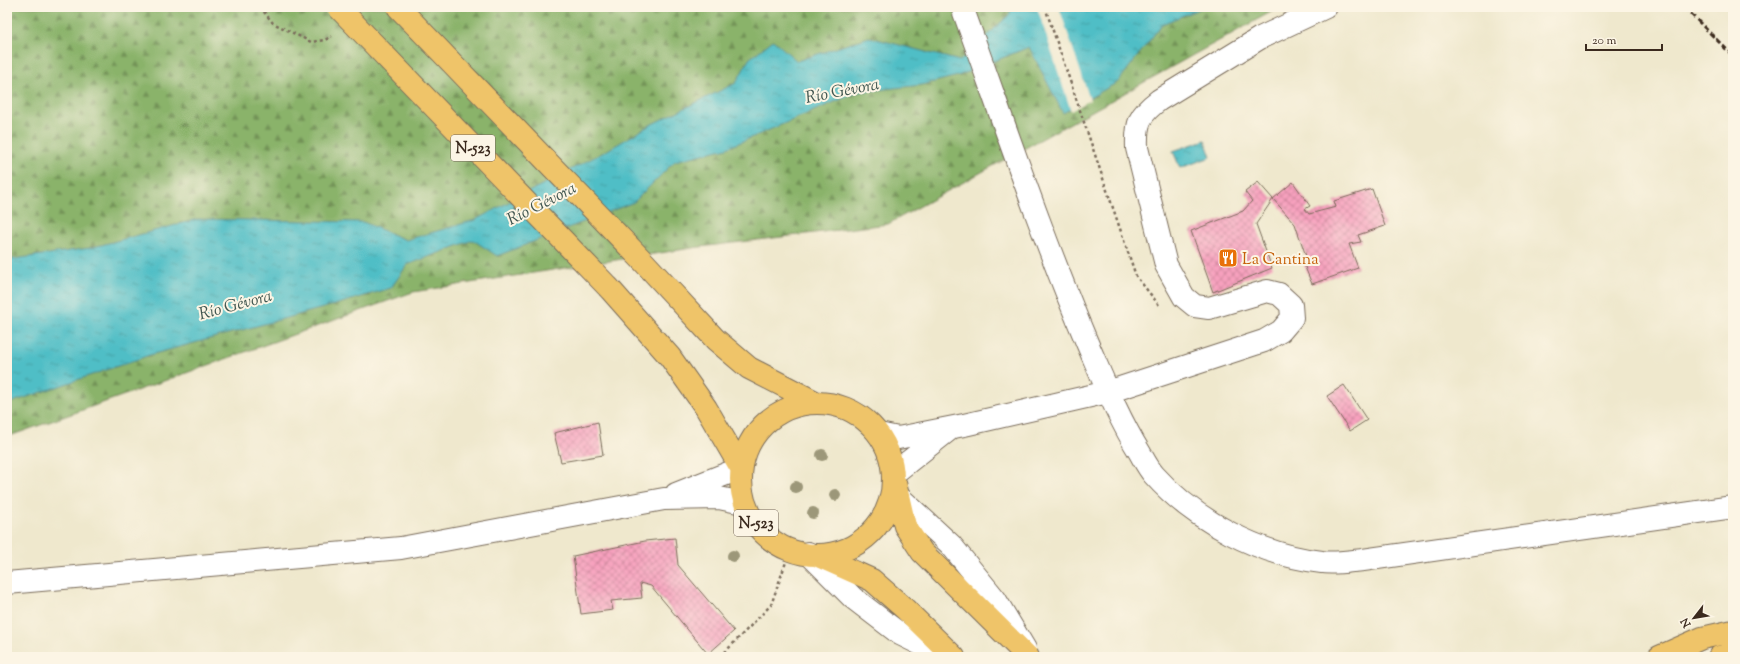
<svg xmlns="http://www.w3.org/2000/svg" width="1740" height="664" viewBox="0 0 1740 664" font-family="'Sorts Mill Goudy',serif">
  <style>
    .forest { fill: url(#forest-firs); stroke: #626e44 }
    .water { fill: url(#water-ripples); stroke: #467472 }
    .pier { fill: #efe8cd }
    .building { fill: url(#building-cross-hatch) }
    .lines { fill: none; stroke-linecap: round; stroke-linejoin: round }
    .minor-casing { stroke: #7a6c5b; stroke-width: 24 }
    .highway-casing { stroke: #7a6c5b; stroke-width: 24 }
    .path { stroke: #7a6c5b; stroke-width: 2.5; stroke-dasharray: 3 3; stroke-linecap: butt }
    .minor { stroke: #fff; stroke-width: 22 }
    .highway { stroke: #efc469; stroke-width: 22 }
    .rail { stroke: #3b2a1e; stroke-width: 3; stroke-dasharray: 6 3; stroke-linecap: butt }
    .highway-bridge-casing { stroke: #7a6c5b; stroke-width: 24; stroke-linecap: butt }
    .highway-bridge { stroke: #efc469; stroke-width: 22 }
    .tree { fill: #9c9779 }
    .labels { text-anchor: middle; stroke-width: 4; stroke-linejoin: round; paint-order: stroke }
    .shield { fill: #fcf5e5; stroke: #75675a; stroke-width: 1 }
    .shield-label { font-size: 15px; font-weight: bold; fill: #3b2a1e }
    .food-label { font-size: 16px; fill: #c56008; stroke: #fcf5e5; text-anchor: start }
    .water-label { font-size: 17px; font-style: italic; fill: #415650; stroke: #fcf5e5 }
  </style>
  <defs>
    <pattern id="forest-firs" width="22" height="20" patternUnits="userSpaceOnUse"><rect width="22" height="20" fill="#8ab36a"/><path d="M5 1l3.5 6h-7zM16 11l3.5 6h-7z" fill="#729257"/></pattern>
    <pattern id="water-ripples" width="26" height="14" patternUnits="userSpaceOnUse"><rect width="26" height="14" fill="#50bec6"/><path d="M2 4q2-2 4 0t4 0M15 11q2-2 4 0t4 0" fill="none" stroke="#449ba0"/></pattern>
    <pattern id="building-cross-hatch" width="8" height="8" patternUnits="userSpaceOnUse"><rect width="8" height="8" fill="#f7a1be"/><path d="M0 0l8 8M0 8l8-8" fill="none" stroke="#c9839a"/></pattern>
  </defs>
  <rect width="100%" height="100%" fill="#fcf5e5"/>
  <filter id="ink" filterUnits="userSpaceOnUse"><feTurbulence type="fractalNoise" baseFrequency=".025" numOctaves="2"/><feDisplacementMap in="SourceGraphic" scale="8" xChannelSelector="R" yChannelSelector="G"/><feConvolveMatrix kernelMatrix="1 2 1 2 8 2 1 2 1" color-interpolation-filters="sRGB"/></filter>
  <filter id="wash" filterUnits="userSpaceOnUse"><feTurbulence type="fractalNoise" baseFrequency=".012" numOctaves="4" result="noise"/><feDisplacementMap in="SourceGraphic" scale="16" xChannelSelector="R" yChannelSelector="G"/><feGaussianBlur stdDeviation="0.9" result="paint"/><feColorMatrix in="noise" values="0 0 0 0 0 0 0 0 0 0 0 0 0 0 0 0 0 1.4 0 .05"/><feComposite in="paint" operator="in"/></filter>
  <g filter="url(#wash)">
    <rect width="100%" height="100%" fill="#efe8cd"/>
    <path class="forest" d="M 7,7 L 1280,7 L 888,224 L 692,248 L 413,292 L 7,437 Z"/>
    <path class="water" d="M 1010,7 L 1204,7 L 1162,24 L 1118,82 L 1063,113 L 1029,47 L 958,76 L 922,85 L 858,92 L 727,148 L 675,161 L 634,202 L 497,256 L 473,240 L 407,265 L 391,288 L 338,304 L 150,355 L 7,404 L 7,260 L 90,248 L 198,219 L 363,222 L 406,240 L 475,220 L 606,151 L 652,124 L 736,83 L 749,59 L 773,40 L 797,61 L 869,37 L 960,61 L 1010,14 Z
      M 1205,140 L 1211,157 L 1180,168 L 1173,151 Z"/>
    <path class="pier" d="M 1037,7 L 1059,7 L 1090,100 L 1071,111 Z"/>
    <g id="blocks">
      <path class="building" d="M 1258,182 L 1273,199 L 1256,224 L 1272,268 L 1213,292 L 1191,231 L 1243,211 L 1252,201 L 1245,192 Z
        M 1293,182 L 1310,206 L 1305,209 L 1309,214 L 1336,207 L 1334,201 L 1372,189 L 1385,226 L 1358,235 L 1361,242 L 1349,244 L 1358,268 L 1312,284 L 1302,260 L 1307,259 L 1295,224 L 1273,199 Z
        M 1344,385 L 1367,420 L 1350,431 L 1327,396 Z
        M 598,422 L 603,455 L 561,462 L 554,433 Z
        M 675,538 L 678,565 L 734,631 L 708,654 L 651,586 L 640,583 L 642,598 L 611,601 L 613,610 L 581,614 L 573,556 L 645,541 Z"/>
    </g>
  </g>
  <g filter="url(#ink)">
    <use href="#blocks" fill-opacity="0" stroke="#7a6c5b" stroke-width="1"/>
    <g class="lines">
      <defs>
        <path id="minor" d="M 962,7 C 1003,120 1041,234 1088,345 C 1104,382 1119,419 1140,453 C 1144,460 1148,468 1154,475 C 1195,521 1260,555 1322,562 C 1335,564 1350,561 1363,560 L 1733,507
          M 879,434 L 898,438 L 964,425 L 1108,392 L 1264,341 L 1281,331 L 1292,318 L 1291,305 L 1279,294 L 1267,291 L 1209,308 L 1195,306 L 1184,297 L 1166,265 L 1137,148 C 1136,123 1139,115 1159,100 L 1260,38 L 1326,7
          M 893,474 L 950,429
          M 676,494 L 741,468
          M 898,496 L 951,545 L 995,599 L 1025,649
          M 808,553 L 853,598 L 900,634 L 947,657
          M 7,583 L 401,548 L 664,499 L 719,498 L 743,503"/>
        <path id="highway" d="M 398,7 L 641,259 L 716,340 L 749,368 L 815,402
          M 609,288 L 670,357 L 706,408 L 741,468
          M741 479a76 76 0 1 1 152 0a76 76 0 1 1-152 0Z
          M 895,483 L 905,526 L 922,552 L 1028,657
          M 816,555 L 872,580 L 904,608 L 954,657
          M 1659,657 L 1702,638 L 1733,631
          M 1719,657 L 1733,653"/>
      </defs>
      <use href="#minor" class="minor-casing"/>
      <use href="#highway" class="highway-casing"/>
      <path class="path" d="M 260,7 L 273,23 L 311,42 L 325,40 L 332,36
        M 1045,7 L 1136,276 L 1159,305
        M 720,657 L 771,605 L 786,562"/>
      <use href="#minor" class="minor"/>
      <use href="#highway" class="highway"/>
      <path class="rail" d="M 1684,7 L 1733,56"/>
      <defs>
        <path id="highway-bridge" d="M 338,7 L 609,288"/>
      </defs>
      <use href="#highway-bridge" class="highway-bridge-casing"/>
      <use href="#highway-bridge" class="highway-bridge"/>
    </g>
    <g class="tree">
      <circle cx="822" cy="455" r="6"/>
      <circle cx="796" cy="487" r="6"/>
      <circle cx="835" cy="495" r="6"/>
      <circle cx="813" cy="513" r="6"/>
      <circle cx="733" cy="556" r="6"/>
    </g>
  </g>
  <defs>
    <symbol id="restaurant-square" viewBox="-11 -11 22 22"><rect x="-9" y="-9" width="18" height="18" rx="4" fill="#e8710a" stroke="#fcf5e5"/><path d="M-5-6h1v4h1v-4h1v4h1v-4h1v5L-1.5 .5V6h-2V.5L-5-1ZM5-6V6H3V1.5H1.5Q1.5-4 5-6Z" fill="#fff"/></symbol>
  </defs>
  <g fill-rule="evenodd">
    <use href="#restaurant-square" x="1217" y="247" width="22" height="22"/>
  </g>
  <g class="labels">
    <g class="shield">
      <rect x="451" y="135" width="44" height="26" rx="3"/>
      <rect x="734" y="510" width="44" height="26" rx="3"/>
    </g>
    <g class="shield-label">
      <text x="473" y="153">N-523</text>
      <text x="756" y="528">N-523</text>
    </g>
    <g class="food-label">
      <text x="1242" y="264">La Cantina</text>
    </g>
    <g class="water-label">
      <text transform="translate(842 90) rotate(-11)" y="6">Río Gévora</text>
      <text transform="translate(541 203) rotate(-27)" y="6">Río Gévora</text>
      <text transform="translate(235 304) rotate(-15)" y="6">Río Gévora</text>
    </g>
  </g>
  <rect width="1740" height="664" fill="none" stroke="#fcf5e5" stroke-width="24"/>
  <g transform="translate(1694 618) rotate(239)" stroke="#fcf5e5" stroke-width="3" paint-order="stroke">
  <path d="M0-3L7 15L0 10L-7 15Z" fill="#3b2a1e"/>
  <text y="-6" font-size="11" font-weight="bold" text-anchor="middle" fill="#3b2a1e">N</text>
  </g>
  <path d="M1586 44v6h76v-6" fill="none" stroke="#3b2a1e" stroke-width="2"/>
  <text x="1592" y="44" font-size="12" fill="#3b2a1e" stroke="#fcf5e5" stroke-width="3" paint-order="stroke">20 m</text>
</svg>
